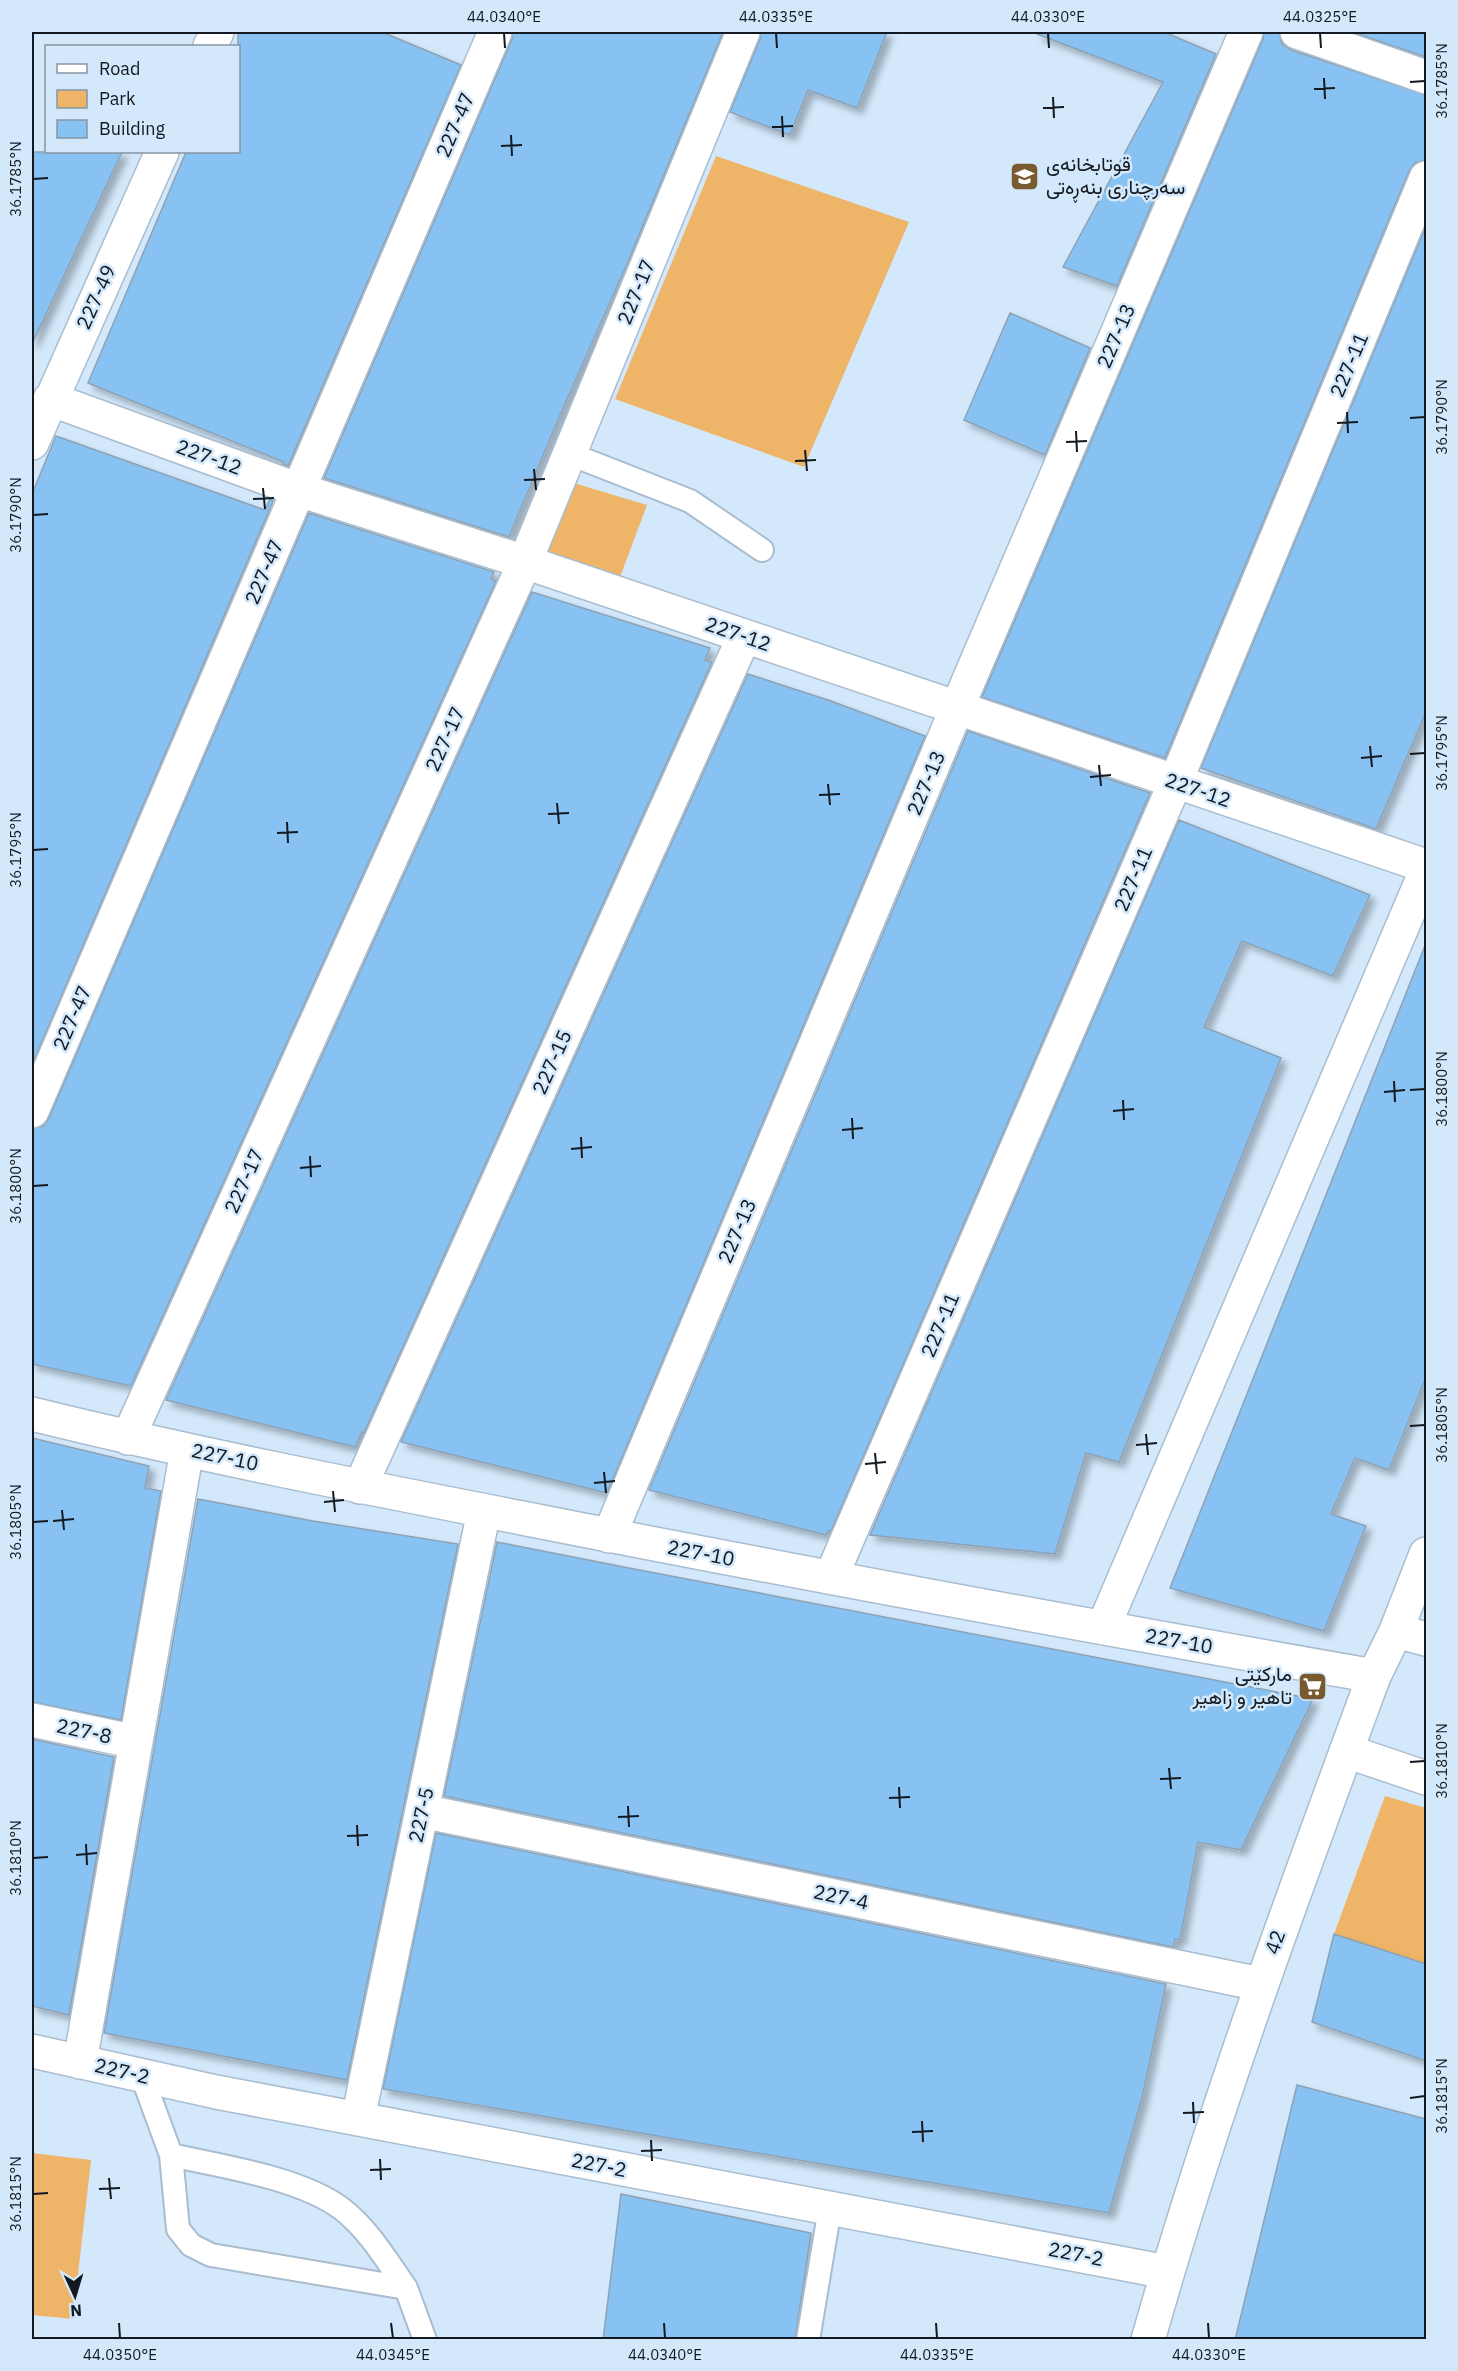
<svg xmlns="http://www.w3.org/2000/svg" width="1458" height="2371" viewBox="0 0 1458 2371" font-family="'IBM Plex Sans',Vazirmatn,sans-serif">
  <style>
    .green { fill: #eeb568 }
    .building { fill: #88c2f3; stroke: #8ea2b3; stroke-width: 1.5; filter: url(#shadow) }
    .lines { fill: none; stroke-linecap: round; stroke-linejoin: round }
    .service-casing { stroke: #a9bdcf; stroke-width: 26 }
    .minor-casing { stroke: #a9bdcf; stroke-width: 36 }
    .service { stroke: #fff; stroke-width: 22 }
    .minor { stroke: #fff; stroke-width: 33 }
    .ticks { fill: none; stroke: #121920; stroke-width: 2 }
    .labels { text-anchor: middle; stroke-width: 5; stroke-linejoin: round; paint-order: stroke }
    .street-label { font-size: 20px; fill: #121920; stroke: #d3e8fb }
    .poi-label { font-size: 20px; fill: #121920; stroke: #d3e8fb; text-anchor: start }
    .neatline { fill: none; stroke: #121920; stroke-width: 2 }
    .ticks-label { font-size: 15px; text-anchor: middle; fill: #121920 }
  </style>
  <defs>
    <filter id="shadow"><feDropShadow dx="5.5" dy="5.5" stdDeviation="3" flood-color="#0004"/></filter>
  </defs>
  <rect width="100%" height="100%" fill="#d3e8fb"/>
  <path class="green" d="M 716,156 L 909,222 L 804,467 L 615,399 Z
    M 567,481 L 647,505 L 620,577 L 545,553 Z
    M 1385,1796 L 1426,1808 L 1426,1964 L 1334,1934 Z
    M 32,2153 L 91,2160 L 73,2319 L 32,2315 Z"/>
  <path class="building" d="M 238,32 L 382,32 L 461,65 L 288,466 L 283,464 L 284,462 L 88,383 L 186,152 L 238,152 Z
    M 513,32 L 723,32 L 627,264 L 560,415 L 509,537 L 324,478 L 512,39 Z
    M 761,32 L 887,32 L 857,108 L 808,90 L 790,135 L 730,112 L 760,39 Z
    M 1038,32 L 1164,32 L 1216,54 L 1117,286 L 1063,267 L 1163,82 L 1037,34 Z
    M 1264,32 L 1279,32 L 1282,44 L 1291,50 L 1426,95 L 1426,160 L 1415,163 L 1409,171 L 1165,758 L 982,697 L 1263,39 Z
    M 1352,32 L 1426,32 L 1426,57 Z
    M 32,152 L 122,152 L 32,344 Z
    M 1426,226 L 1426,712 L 1376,829 L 1201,768 Z
    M 1010,313 L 1090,348 L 1045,455 L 964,420 Z
    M 56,436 L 265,510 L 270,499 L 273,501 L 32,1065 L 32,494 Z
    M 309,513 L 494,572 L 491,579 L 496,581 L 131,1386 L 32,1364 L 32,1129 L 43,1126 L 49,1118 Z
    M 532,592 L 710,648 L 705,660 L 712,662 L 364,1433 L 362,1432 L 355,1447 L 166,1400 Z
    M 748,674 L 831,701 L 925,736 L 607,1493 L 401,1442 Z
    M 968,731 L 1150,793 L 831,1531 L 828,1531 L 826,1535 L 649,1490 Z
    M 1179,820 L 1370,895 L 1333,976 L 1242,941 L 1204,1027 L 1281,1058 L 1119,1462 L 1086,1453 L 1055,1554 L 870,1535 Z
    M 1424,948 L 1426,949 L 1426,1377 L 1389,1470 L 1355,1458 L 1331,1514 L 1366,1526 L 1324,1631 L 1170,1588 Z
    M 32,1438 L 149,1466 L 145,1488 L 161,1491 L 121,1720 L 32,1702 Z
    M 198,1499 L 313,1521 L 458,1544 L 347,2080 L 104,2033 Z
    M 497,1542 L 629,1568 L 1313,1699 L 1241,1850 L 1198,1842 L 1180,1940 L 1175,1939 L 1173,1947 L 444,1796 Z
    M 32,1739 L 114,1757 L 69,2015 L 32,2006 Z
    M 436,1833 L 1166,1984 L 1142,2098 L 1109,2213 L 383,2089 Z
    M 1334,1934 L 1426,1964 L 1426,2061 L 1312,2022 Z
    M 1297,2085 L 1426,2119 L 1426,2340 L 1235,2340 Z
    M 621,2194 L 811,2233 L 795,2340 L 603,2340 Z"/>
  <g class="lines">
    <defs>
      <path id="service" d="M 570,454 L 690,501 L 762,550
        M 142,2076 L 171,2155 C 221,2166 301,2178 342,2209 C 369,2230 387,2261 406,2288
        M 171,2155 L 178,2229 L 191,2245 L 211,2255 L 406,2288 L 425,2340
        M 808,2340 L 830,2208"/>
      <path id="minor" d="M 1297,32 L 1426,77
        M 210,46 L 217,32
        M 50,399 L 299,490 L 525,562 L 1426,866
        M 32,443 L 162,152
        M 32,1111 L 495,32
        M 32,1414 C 194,1454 358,1486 522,1518 C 805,1574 1089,1626 1374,1676
        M 128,1438 L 525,562 L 743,32
        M 360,1487 L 744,637
        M 609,1536 L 957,708 L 1246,32
        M 831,1577 L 1175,783 L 1426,178
        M 1103,1628 L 1426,871
        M 1396,1631 L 1426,1639
        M 32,1720 L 136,1742
        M 1346,1751 L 1426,1778
        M 422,1811 L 1260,1984
        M 32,2051 L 216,2092 L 1167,2272
        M 80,2062 L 187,1450
        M 358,2119 L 484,1511
        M 1148,2340 C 1212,2114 1293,1895 1374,1676 L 1396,1631 L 1426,1554"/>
    </defs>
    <use href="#service" class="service-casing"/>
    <use href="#minor" class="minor-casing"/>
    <use href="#service" class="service"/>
    <use href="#minor" class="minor"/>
  </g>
  <path class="ticks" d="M 504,33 L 505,48M 776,33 L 777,48M 1048,33 L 1049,48M 1320,33 L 1321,48M 1324,78 L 1325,99M 1410,82 L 1425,81M 1314,89 L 1335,88M 1053,97 L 1054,118M 1043,108 L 1064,107M 782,116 L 783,137M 772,127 L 793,126M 511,135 L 512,156M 501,146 L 522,145M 33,179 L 48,178M 1347,412 L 1348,433M 1410,418 L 1425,417M 1337,423 L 1358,422M 1076,431 L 1077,452M 1066,442 L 1087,441M 805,450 L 807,471M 795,461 L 816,460M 534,469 L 536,490M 524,480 L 545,479M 263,488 L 265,509M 253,499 L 274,498M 33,515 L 48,514M 1370,746 L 1372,767M 1410,754 L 1425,753M 1361,758 L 1382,756M 1099,765 L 1101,786M 1090,777 L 1111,775M 828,784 L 830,805M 819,795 L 840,794M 557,803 L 559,824M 548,814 L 569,813M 287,822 L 288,843M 277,833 L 298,832M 33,850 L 48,849M 1394,1081 L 1395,1102M 1410,1090 L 1425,1089M 1384,1092 L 1405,1090M 1123,1100 L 1124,1120M 1113,1111 L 1134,1109M 852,1118 L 853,1139M 842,1130 L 863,1128M 581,1137 L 582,1158M 571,1149 L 592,1147M 310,1156 L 311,1177M 300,1168 L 321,1166M 33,1186 L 48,1185M 1410,1426 L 1425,1425M 1146,1434 L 1148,1455M 1136,1445 L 1157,1443M 875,1453 L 877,1474M 865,1464 L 886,1462M 604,1472 L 606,1493M 594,1483 L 615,1481M 333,1491 L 335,1512M 324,1502 L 344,1500M 62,1510 L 64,1530M 53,1521 L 74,1519M 33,1522 L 48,1521M 1410,1762 L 1425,1761M 1169,1768 L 1171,1789M 1160,1779 L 1181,1778M 899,1787 L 900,1808M 889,1798 L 910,1797M 628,1806 L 629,1827M 618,1817 L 639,1816M 357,1825 L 358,1846M 347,1836 L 368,1835M 86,1844 L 87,1865M 76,1855 L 97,1853M 33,1858 L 48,1857M 1410,2098 L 1425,2096M 1193,2102 L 1194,2123M 1183,2113 L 1204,2112M 922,2121 L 923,2142M 912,2132 L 933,2131M 651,2140 L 652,2161M 641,2151 L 662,2150M 380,2159 L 381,2180M 370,2170 L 391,2169M 109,2178 L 111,2199M 99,2189 L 120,2188M 33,2194 L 48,2193M 119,2323 L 120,2338M 391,2323 L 393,2338M 664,2323 L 665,2338M 936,2323 L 937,2338M 1208,2323 L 1209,2338"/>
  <defs>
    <symbol id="school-square" viewBox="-11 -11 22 22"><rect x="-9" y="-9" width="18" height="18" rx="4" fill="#795a2f" stroke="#d3e8fb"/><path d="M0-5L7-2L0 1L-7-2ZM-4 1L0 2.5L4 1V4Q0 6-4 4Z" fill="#fff"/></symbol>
    <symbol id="supermarket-square" viewBox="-11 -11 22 22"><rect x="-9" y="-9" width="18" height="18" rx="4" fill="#795a2f" stroke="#d3e8fb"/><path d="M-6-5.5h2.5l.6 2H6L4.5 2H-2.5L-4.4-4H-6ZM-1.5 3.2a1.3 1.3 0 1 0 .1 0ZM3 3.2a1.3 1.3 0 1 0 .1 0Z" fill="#fff"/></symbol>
  </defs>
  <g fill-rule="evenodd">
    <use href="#school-square" x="1008" y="160" width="33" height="33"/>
    <use href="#supermarket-square" x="1296" y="1670" width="33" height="33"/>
  </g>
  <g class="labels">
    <g class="street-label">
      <text transform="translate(455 125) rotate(-67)" y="7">227-47</text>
      <text transform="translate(636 292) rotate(-68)" y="7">227-17</text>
      <text transform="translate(96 297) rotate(-66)" y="7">227-49</text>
      <text transform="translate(1116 336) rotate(-67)" y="7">227-13</text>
      <text transform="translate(1349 365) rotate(-67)" y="7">227-11</text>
      <text transform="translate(209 457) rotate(20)" y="7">227-12</text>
      <text transform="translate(264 572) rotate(-67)" y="7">227-47</text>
      <text transform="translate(738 634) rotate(19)" y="7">227-12</text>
      <text transform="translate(445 739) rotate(-66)" y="7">227-17</text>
      <text transform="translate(926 783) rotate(-67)" y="7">227-13</text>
      <text transform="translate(1198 790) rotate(19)" y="7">227-12</text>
      <text transform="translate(1133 879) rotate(-67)" y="7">227-11</text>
      <text transform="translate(72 1018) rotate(-67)" y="7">227-47</text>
      <text transform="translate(552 1062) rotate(-66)" y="7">227-15</text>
      <text transform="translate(244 1181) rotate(-66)" y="7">227-17</text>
      <text transform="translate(737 1231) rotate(-67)" y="7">227-13</text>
      <text transform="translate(940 1325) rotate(-67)" y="7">227-11</text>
      <text transform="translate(225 1457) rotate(12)" y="7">227-10</text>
      <text transform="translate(701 1553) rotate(11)" y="7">227-10</text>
      <text transform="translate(1179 1641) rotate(10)" y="7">227-10</text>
      <text transform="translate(84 1731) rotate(12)" y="7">227-8</text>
      <text transform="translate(421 1815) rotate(-78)" y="7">227-5</text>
      <text transform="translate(841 1897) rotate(12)" y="7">227-4</text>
      <text transform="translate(1275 1942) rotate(-70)" y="7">42</text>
      <text transform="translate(122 2071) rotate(13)" y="7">227-2</text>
      <text transform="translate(599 2165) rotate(11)" y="7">227-2</text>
      <text transform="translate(1076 2254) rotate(11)" y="7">227-2</text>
    </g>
    <g class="poi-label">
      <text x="1046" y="171">قوتابخانەی<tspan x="1046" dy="23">سەرچناری بنەڕەتی</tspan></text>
      <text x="1292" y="1681" text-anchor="end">ماركێتی<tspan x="1292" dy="23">تاهیر و زاهیر</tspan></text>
    </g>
  </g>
  <rect width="1458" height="2371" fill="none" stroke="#d3e8fb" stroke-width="66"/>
  <rect x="45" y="45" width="195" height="108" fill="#d3e8fb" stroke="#8695a3" stroke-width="1.5"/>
  <rect x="57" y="64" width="30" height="9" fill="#ffffff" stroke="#8695a3" stroke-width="1.5"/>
  <text x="99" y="75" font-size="18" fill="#121920">Road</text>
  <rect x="57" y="90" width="30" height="18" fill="#eeb568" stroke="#8695a3" stroke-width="1.5"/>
  <text x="99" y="105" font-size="18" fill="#121920">Park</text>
  <rect x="57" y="120" width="30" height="18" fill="#88c2f3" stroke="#8695a3" stroke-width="1.5"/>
  <text x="99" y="135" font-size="18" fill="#121920">Building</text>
  <g transform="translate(75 2296) rotate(176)" stroke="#d3e8fb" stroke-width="4.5" paint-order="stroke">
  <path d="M0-4.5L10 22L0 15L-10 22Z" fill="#121920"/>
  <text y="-9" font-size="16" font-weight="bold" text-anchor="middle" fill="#121920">N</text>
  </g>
  <rect x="33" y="33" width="1392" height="2305" class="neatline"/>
  <g class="ticks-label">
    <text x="504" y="22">44.0340°E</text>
    <text x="776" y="22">44.0335°E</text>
    <text x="1048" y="22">44.0330°E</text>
    <text x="1320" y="22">44.0325°E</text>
    <text transform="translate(1442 81) rotate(-90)" y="5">36.1785°N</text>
    <text transform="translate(16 179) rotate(-90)" y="5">36.1785°N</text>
    <text transform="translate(1442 417) rotate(-90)" y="5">36.1790°N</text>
    <text transform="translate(16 515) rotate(-90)" y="5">36.1790°N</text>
    <text transform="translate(1442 753) rotate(-90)" y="5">36.1795°N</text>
    <text transform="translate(16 850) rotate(-90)" y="5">36.1795°N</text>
    <text transform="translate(1442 1089) rotate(-90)" y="5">36.1800°N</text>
    <text transform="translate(16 1186) rotate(-90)" y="5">36.1800°N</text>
    <text transform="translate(1442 1425) rotate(-90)" y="5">36.1805°N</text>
    <text transform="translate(16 1522) rotate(-90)" y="5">36.1805°N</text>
    <text transform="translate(1442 1761) rotate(-90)" y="5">36.1810°N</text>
    <text transform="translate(16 1858) rotate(-90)" y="5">36.1810°N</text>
    <text transform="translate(1442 2096) rotate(-90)" y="5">36.1815°N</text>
    <text transform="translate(16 2194) rotate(-90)" y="5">36.1815°N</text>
    <text x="120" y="2360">44.0350°E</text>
    <text x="393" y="2360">44.0345°E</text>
    <text x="665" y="2360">44.0340°E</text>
    <text x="937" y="2360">44.0335°E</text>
    <text x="1209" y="2360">44.0330°E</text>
  </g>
</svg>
